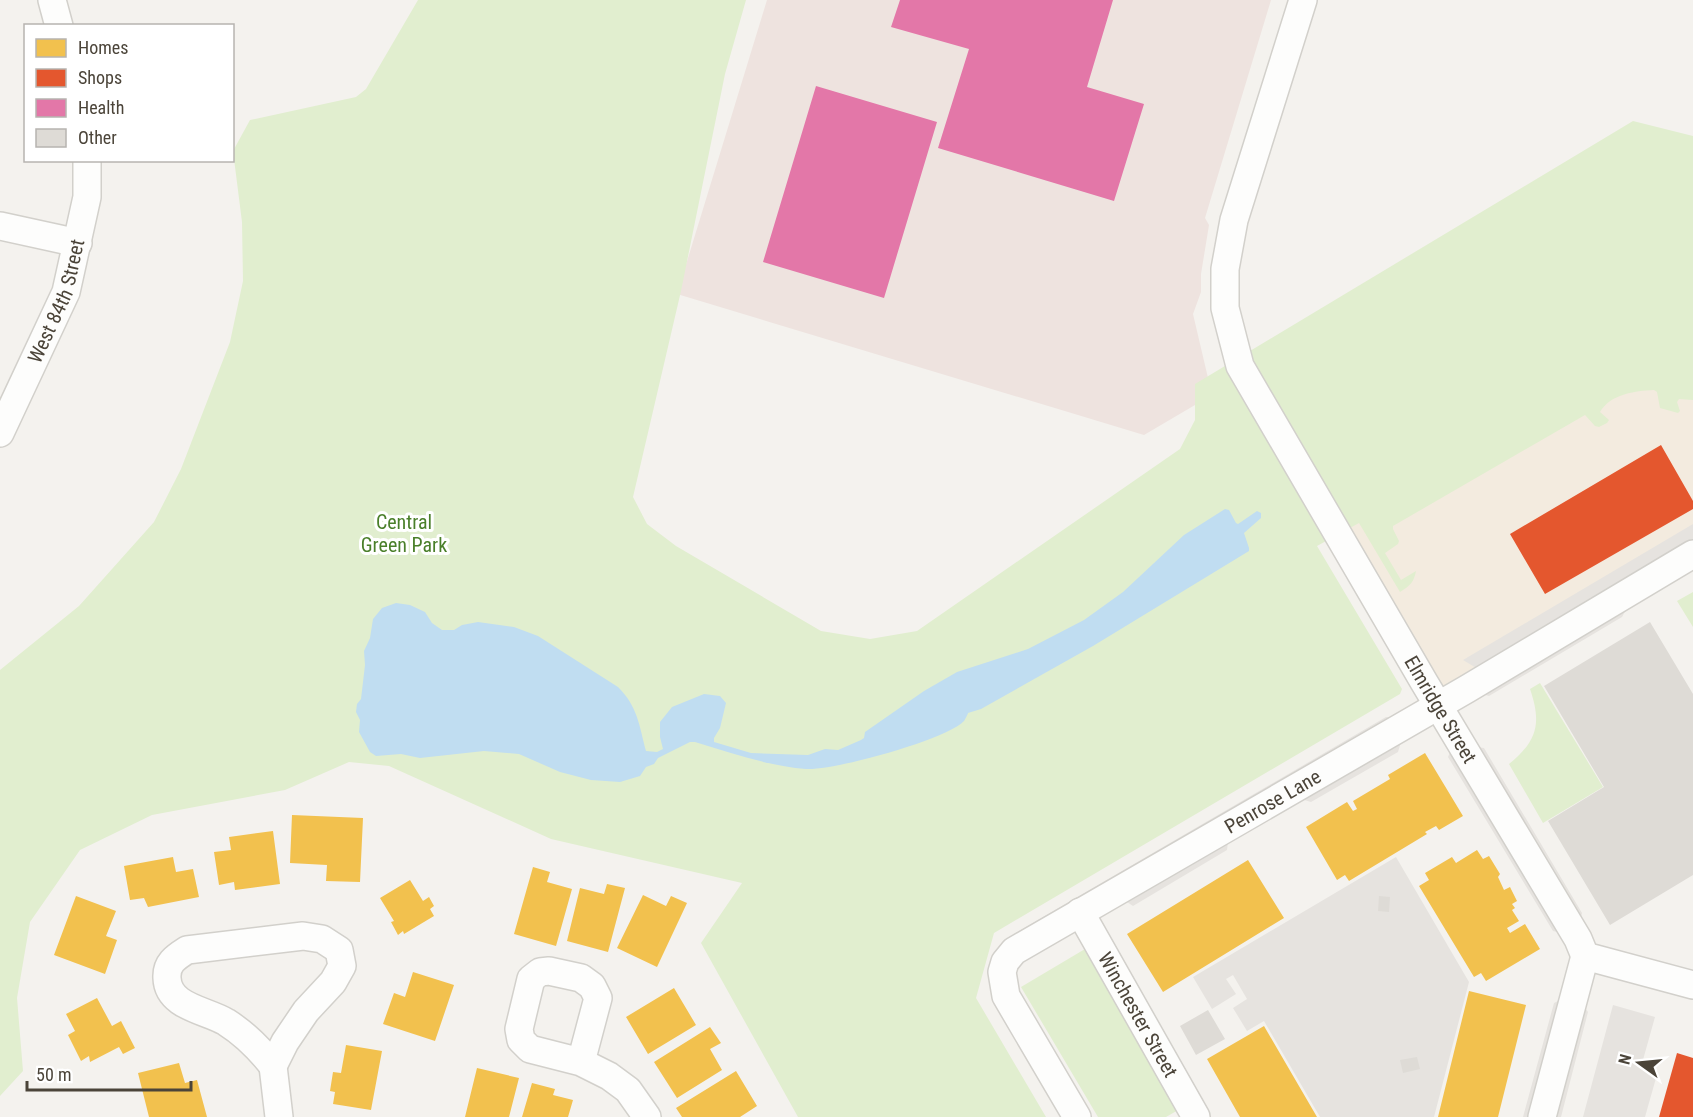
<svg xmlns="http://www.w3.org/2000/svg" width="1693" height="1117" viewBox="0 0 1693 1117" font-family="'Roboto Condensed',sans-serif">
  <style>
    .commercial { fill: #f3ebdf }
    .medical { fill: #eee3df }
    .green { fill: #e1eecf }
    .parking { fill: #e6e3df }
    .water { fill: #c0ddf1 }
    .homes { fill: #f2c14e }
    .shops { fill: #e4572e }
    .health { fill: #e377a8 }
    .building { fill: #dedbd6 }
    .lines { fill: none; stroke-linecap: round; stroke-linejoin: round }
    .minor-casing { stroke: #d2d0cb; stroke-width: 30 }
    .minor { stroke: #fdfdfc; stroke-width: 27 }
    .labels { text-anchor: middle; stroke-width: 6; stroke-linejoin: round; paint-order: stroke }
    .street-label { font-size: 20px; fill: #4b4439; stroke: #fff }
    .park-label { font-size: 20px; fill: #4a7f2a; stroke: #fff }
  </style>
  <rect width="100%" height="100%" fill="#f4f2ee"/>
  <path class="commercial" d="M 1632,364 L 1693,380 L 1693,558 L 1440,700 L 1338,531 Z"/>
  <path class="medical" d="M 767,0 L 1271,0 L 1205,218 L 1209,225 L 1201,274 L 1201,292 L 1193,314 L 1212,395 L 1144,435 L 677,294 Z"/>
  <path class="green" d="M 418,0 L 746,0 L 725,74 L 681,291 L 633,497 L 647,524 L 676,546 L 821,631 L 870,639 L 917,631 L 1180,449 L 1195,420 L 1195,384 L 1633,121 L 1693,136 L 1693,400 L 1679,399 L 1677,402 L 1680,411 L 1678,413 L 1660,408 L 1657,392 L 1654,390 C 1634,391 1611,394 1600,412 L 1609,420 L 1607,423 L 1599,427 L 1595,426 L 1585,415 L 1393,526 L 1393,529 L 1399,541 L 1398,544 L 1385,553 L 1401,580 L 1416,571 C 1414,582 1410,586 1400,592 L 1359,523 L 1317,546 L 1402,689 L 1400,694 L 994,933 L 976,998 L 1046,1117 L 798,1117 L 701,943 L 742,883 L 551,839 L 389,766 L 349,762 L 285,790 L 152,815 L 80,850 L 30,922 L 17,998 L 23,1071 L 0,1096 L 0,670 L 79,606 L 154,522 L 181,469 L 230,342 L 243,281 L 242,222 L 233,151 L 250,120 L 356,97 L 366,89 Z
    M 1693,592 L 1693,627 L 1677,601 Z
    M 1540,683 L 1603,787 L 1543,823 L 1509,764 C 1537,741 1542,724 1530,689 Z
    M 1085,949 L 1180,1109 L 1166,1117 L 1098,1117 L 1021,987 Z"/>
  <path class="parking" d="M 1693,524 L 1693,543 L 1478,669 L 1463,660 Z
    M 1628,606 L 1622,617 L 1489,696 L 1482,694 Z
    M 1386,717 L 1394,718 L 1014,942 L 1014,934 Z
    M 1401,742 L 1398,752 L 1311,802 L 1301,799 Z
    M 1476,747 L 1484,748 L 1582,913 L 1580,921 Z
    M 1451,750 L 1561,933 L 1553,931 L 1448,757 Z
    M 1228,842 L 1227,850 L 1133,906 L 1127,902 Z
    M 1396,857 L 1469,982 L 1434,1117 L 1320,1117 L 1264,1021 L 1247,1031 L 1233,1008 L 1247,999 L 1233,975 L 1226,979 L 1236,994 L 1212,1009 L 1193,977 Z
    M 1560,1000 L 1528,1117 L 1523,1117 L 1554,1003 Z
    M 1583,1005 L 1588,1012 L 1561,1117 L 1554,1117 Z
    M 1613,1005 L 1655,1017 L 1641,1067 L 1658,1071 L 1645,1117 L 1583,1117 Z"/>
  <path class="water" d="M 1225,509 L 1229,510 L 1236,523 L 1238,524 L 1257,511 L 1261,513 L 1261,518 L 1244,533 L 1249,548 L 1249,551 L 1093,646 L 981,709 L 968,713 C 968,714 964,721 964,721 C 946,740 832,771 806,769 C 768,766 731,753 695,742 L 690,742 L 658,758 L 654,764 L 646,767 L 640,776 L 620,782 L 591,780 L 560,772 L 519,754 L 484,751 L 420,758 L 401,754 L 376,756 L 370,752 L 359,732 L 360,720 L 356,712 L 357,704 L 361,699 L 365,665 L 364,651 L 370,638 L 373,619 L 382,608 L 396,603 L 410,605 L 425,612 L 432,623 L 442,630 L 454,630 L 462,625 L 478,622 L 514,627 L 538,636 L 618,687 C 638,707 639,725 646,751 L 657,752 L 663,749 L 660,737 L 660,722 L 672,707 L 704,694 L 720,696 L 726,703 L 720,728 L 714,738 L 714,742 L 751,753 L 808,755 L 825,749 L 838,750 L 861,740 L 864,738 L 865,732 L 924,691 L 957,672 L 1028,649 L 1084,620 L 1123,592 L 1184,535 Z"/>
  <path class="homes" d="M 1425,753 L 1463,816 L 1439,830 L 1436,826 L 1425,832 L 1427,834 L 1349,881 L 1345,875 L 1337,880 L 1306,827 L 1347,802 L 1353,811 L 1357,809 L 1353,801 L 1390,779 L 1388,775 Z
    M 292,815 L 363,818 L 360,882 L 326,881 L 327,865 L 290,863 Z
    M 273,831 L 280,884 L 235,890 L 234,882 L 219,885 L 214,852 L 231,850 L 229,837 Z
    M 1477,850 L 1483,859 L 1489,856 L 1500,874 L 1498,877 L 1504,890 L 1510,887 L 1517,901 L 1512,904 L 1515,908 L 1512,910 L 1519,921 L 1507,928 L 1510,933 L 1525,924 L 1540,949 L 1486,981 L 1481,973 L 1474,977 L 1419,886 L 1429,880 L 1425,873 L 1452,857 L 1456,863 Z
    M 173,857 L 176,872 L 193,869 L 199,897 L 148,907 L 144,898 L 130,900 L 124,866 Z
    M 1248,860 L 1284,918 L 1163,992 L 1127,934 Z
    M 533,867 L 550,872 L 547,882 L 572,889 L 556,946 L 514,934 Z
    M 410,880 L 423,901 L 429,897 L 434,906 L 430,909 L 434,916 L 404,934 L 403,931 L 398,935 L 391,922 L 394,921 L 380,898 Z
    M 607,884 L 625,888 L 608,952 L 567,941 L 580,888 L 604,894 Z
    M 643,895 L 666,906 L 671,896 L 687,903 L 657,967 L 617,948 Z
    M 76,896 L 116,911 L 106,936 L 117,940 L 105,974 L 54,955 Z
    M 413,972 L 454,985 L 435,1041 L 383,1024 L 394,993 L 405,997 Z
    M 674,988 L 696,1025 L 648,1054 L 626,1017 Z
    M 1469,991 L 1526,1005 L 1498,1117 L 1438,1117 Z
    M 97,998 L 112,1026 L 121,1021 L 135,1048 L 123,1054 L 119,1047 L 90,1062 L 89,1056 L 81,1061 L 68,1035 L 75,1031 L 66,1014 Z
    M 1264,1026 L 1317,1117 L 1240,1117 L 1236,1110 L 1207,1059 Z
    M 710,1027 L 721,1043 L 710,1049 L 722,1070 L 677,1098 L 654,1062 Z
    M 346,1045 L 382,1051 L 371,1110 L 333,1104 L 335,1092 L 330,1091 L 333,1072 L 341,1073 Z
    M 179,1063 L 185,1083 L 197,1080 L 207,1117 L 149,1117 L 138,1073 Z
    M 477,1068 L 519,1078 L 509,1117 L 465,1117 Z
    M 736,1071 L 757,1106 L 740,1117 L 682,1117 L 676,1108 Z
    M 532,1083 L 555,1089 L 553,1095 L 573,1100 L 568,1117 L 522,1117 Z"/>
  <path class="shops" d="M 1661,445 L 1693,501 L 1693,509 L 1545,594 L 1510,534 Z
    M 1677,1053 L 1693,1058 L 1693,1117 L 1659,1117 Z"/>
  <path class="health" d="M 900,0 L 1113,0 L 1087,87 L 1144,104 L 1114,201 L 938,148 L 969,49 L 891,27 Z
    M 816,86 L 937,122 L 884,298 L 763,262 Z"/>
  <path class="building" d="M 1650,622 L 1693,694 L 1693,875 L 1610,925 L 1548,821 L 1604,787 L 1544,686 Z
    M 1379,896 L 1390,897 L 1389,912 L 1378,911 Z
    M 1208,1010 L 1225,1039 L 1196,1055 L 1180,1026 Z
    M 1417,1057 L 1420,1069 L 1403,1073 L 1400,1060 Z"/>
  <g class="lines">
    <defs>
      <g id="minor">
        <path d="M 52,0 L 59,26"/>
        <path id="s1" d="M 1303,0 L 1234,220 L 1225,269 L 1225,308 L 1240,366 L 1424,682 L 1578,939 L 1585,956 L 1693,985"/>
        <path d="M 0,226 L 78,243"/>
        <path id="s2" d="M 0,433 L 66,292 L 87,197 L 87,160"/>
        <path id="s3" d="M 1080,912 L 1196,1117"/>
        <path d="M 303,936 L 322,939 L 339,950 L 342,966 L 333,982 L 306,1011 L 285,1042 L 273,1066 C 259,1048 245,1034 226,1022 C 206,1010 168,1007 167,978 C 166,963 176,957 187,950 Z"/>
        <path d="M 581,1062 L 598,998 L 592,986 L 581,978 L 549,971 L 540,972 L 531,979 L 519,1029 L 521,1040 L 530,1049 L 581,1062 L 609,1076 L 628,1090 L 647,1117"/>
        <path d="M 273,1066 L 279,1117"/>
        <path id="s4" d="M 1077,1117 L 1006,996 L 1002,972 L 1005,962 L 1014,951 L 1467,689 L 1693,554"/>
        <path d="M 1542,1117 L 1585,956"/>
      </g>
    </defs>
    <use href="#minor" class="minor-casing"/>
    <use href="#minor" class="minor"/>
  </g>
  <g class="labels">
    <g class="street-label">
      <text dy="7" stroke="none"><textPath href="#s2" startOffset="144">West 84th Street</textPath></text>
      <text dy="7" stroke="none"><textPath href="#s1" startOffset="777">Elmridge Street</textPath></text>
      <text dy="7" stroke="none"><textPath href="#s4" startOffset="488">Penrose Lane</textPath></text>
      <text dy="7" stroke="none"><textPath href="#s3" startOffset="118">Winchester Street</textPath></text>
    </g>
    <g class="park-label">
      <text x="404" y="529">Central<tspan x="404" dy="23">Green Park</tspan></text>
    </g>
  </g>
  <rect x="24" y="24" width="210" height="138" fill="#ffffff" stroke="#b7b4b0" stroke-width="1.5"/>
  <rect x="36" y="39" width="30" height="18" fill="#f2c14e" stroke="#b7b4b0" stroke-width="1.5"/>
  <text x="78" y="54" font-size="18" fill="#4b4439">Homes</text>
  <rect x="36" y="69" width="30" height="18" fill="#e4572e" stroke="#b7b4b0" stroke-width="1.5"/>
  <text x="78" y="84" font-size="18" fill="#4b4439">Shops</text>
  <rect x="36" y="99" width="30" height="18" fill="#e377a8" stroke="#b7b4b0" stroke-width="1.5"/>
  <text x="78" y="114" font-size="18" fill="#4b4439">Health</text>
  <rect x="36" y="129" width="30" height="18" fill="#dedbd6" stroke="#b7b4b0" stroke-width="1.5"/>
  <text x="78" y="144" font-size="18" fill="#4b4439">Other</text>
  <g transform="translate(1639 1063) rotate(285)" stroke="#ffffff" stroke-width="4.5" paint-order="stroke">
  <path d="M0-4.5L10 22L0 15L-10 22Z" fill="#4b4439"/>
  <text y="-9" font-size="16" font-weight="bold" text-anchor="middle" fill="#4b4439">N</text>
  </g>
  <path d="M27 1081v9h164v-9" fill="none" stroke="#4b4439" stroke-width="3"/>
  <text x="36" y="1081" font-size="18" fill="#4b4439" stroke="#ffffff" stroke-width="4.5" paint-order="stroke">50 m</text>
</svg>
